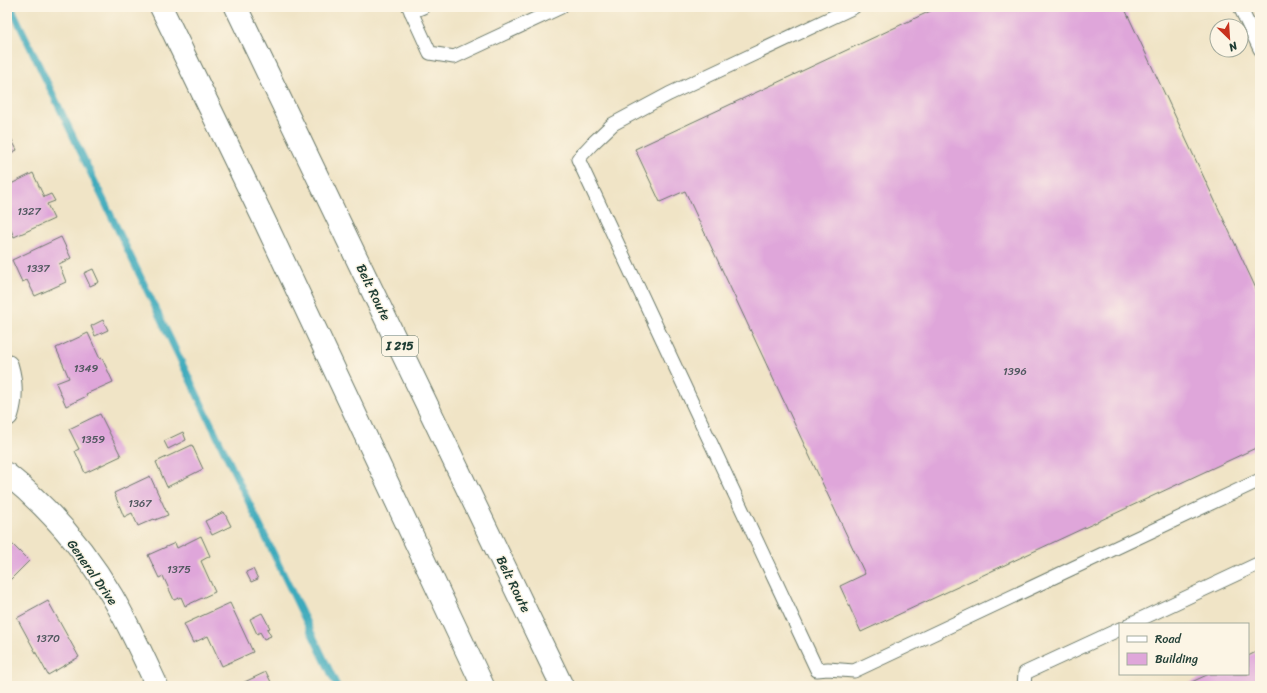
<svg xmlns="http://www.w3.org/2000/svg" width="1267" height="693" viewBox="0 0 1267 693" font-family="Sriracha,sans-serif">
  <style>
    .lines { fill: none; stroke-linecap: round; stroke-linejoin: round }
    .stream { stroke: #3daabc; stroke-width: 7 }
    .building { fill: #dfa6da }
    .lane-casing { stroke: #687767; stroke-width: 15 }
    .street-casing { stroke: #687767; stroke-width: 24 }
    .highway-casing { stroke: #687767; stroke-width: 24 }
    .lane { stroke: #fff; stroke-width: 13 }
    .street { stroke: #fff; stroke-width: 22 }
    .highway { stroke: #fff; stroke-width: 22 }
    .labels { text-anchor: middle; stroke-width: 3; stroke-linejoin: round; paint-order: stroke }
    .number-label { font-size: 11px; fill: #4f575e }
    .shield { fill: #fcf5e5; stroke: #617469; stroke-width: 1 }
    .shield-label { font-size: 12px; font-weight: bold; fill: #1f3d34 }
    .street-label { font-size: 13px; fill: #1f3d34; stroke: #fcf5e5 }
  </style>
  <rect width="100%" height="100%" fill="#fcf5e5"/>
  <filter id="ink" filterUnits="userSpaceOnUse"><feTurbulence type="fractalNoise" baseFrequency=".025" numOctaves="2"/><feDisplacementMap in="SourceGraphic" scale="8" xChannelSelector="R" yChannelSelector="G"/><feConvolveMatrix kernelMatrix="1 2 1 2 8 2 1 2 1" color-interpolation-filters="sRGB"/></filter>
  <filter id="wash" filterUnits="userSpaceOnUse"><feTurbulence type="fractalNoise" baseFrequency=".012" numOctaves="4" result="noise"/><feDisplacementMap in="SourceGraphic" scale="16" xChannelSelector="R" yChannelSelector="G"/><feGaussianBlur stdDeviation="0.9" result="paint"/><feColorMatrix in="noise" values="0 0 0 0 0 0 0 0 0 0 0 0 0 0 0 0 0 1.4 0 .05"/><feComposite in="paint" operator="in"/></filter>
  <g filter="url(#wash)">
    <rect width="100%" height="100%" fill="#f0e4c6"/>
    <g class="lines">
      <path class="stream" d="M 11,7 L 337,686"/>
    </g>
    <g id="blocks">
      <path class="building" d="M 939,7 L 1124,7 L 1260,297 L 1260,446 L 861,632 L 840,586 L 865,574 L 685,191 L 660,202 L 635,149 Z
        M 7,130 L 17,150 L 7,155 Z
        M 33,173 L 44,197 L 51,194 L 55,201 L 47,204 L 54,219 L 14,237 L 8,223 L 7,224 L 7,186 Z
        M 61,237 L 71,258 L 59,264 L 66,282 L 35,296 L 27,280 L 22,282 L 12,260 Z
        M 93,269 L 99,282 L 90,286 L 84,273 Z
        M 103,320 L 108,330 L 95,336 L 91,326 Z
        M 88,333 L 100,359 L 102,358 L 113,382 L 86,394 L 87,396 L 66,406 L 56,383 L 69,378 L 56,348 Z
        M 100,414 L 121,456 L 85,473 L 75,451 L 79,449 L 69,429 Z
        M 183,432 L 186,440 L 168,449 L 164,441 Z
        M 192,445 L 203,469 L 167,487 L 156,462 Z
        M 150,476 L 168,515 L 155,520 L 154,519 L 138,526 L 132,513 L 124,517 L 114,493 Z
        M 224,512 L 231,526 L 212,535 L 205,521 Z
        M 201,536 L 210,556 L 201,561 L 215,592 L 185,606 L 181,597 L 174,600 L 163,576 L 159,578 L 148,555 L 175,543 L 177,548 Z
        M 12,544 L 29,561 L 7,583 L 7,550 Z
        M 253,569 L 258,579 L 251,582 L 246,572 Z
        M 48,601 L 79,657 L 48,675 L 17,618 Z
        M 230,603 L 253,652 L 222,666 L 208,636 L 193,643 L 184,624 Z
        M 262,613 L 270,628 L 267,629 L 271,636 L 264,639 L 260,632 L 257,634 L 250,619 Z
        M 1260,650 L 1260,686 L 1183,686 L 1209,674 L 1248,674 L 1248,656 Z
        M 266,672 L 273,686 L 236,686 Z"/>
    </g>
  </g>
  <g filter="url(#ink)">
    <use href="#blocks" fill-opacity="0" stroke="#687767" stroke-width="1"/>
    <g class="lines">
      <defs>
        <path id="lane" d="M 409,7 L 430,53 L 454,57 L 561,7
          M 854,7 L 669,94 L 613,124 L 592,144 L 578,159 L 817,670 L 828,669 L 854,671 L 1260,480
          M 1240,7 L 1260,49
          M 411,12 L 423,7
          M 1130,624 L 1260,563
          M 1024,686 L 1025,673 L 1120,629"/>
        <path id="street" d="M 7,366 C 12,383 12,399 7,415
          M 7,474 C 48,507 85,550 112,596 C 129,625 143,656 157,686"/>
        <path id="highway" d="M 161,7 L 266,224 L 483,686
          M 236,7 L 562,686"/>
      </defs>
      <use href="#lane" class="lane-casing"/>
      <use href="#street" class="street-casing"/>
      <use href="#highway" class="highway-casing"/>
      <use href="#lane" class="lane"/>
      <use href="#street" class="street"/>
      <use href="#highway" class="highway"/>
    </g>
  </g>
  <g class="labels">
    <g class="number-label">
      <text x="29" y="215">1327</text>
      <text x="38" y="272">1337</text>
      <text x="86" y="372">1349</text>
      <text x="1015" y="375">1396</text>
      <text x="93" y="443">1359</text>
      <text x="140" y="507">1367</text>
      <text x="179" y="573">1375</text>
      <text x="48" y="642">1370</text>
    </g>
    <rect class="shield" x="382" y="336" width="36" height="20" rx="3"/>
    <g class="shield-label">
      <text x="400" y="350">I 215</text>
    </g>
    <g class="street-label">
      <text transform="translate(374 292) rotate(64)" y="5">Belt Route</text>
      <text transform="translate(93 572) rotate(55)" y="5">General Drive</text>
      <text transform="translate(514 584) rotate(64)" y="5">Belt Route</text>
    </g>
  </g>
  <rect width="1267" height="693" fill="none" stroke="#fcf5e5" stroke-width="24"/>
  <rect x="1119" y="623" width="130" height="52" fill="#fcf5e5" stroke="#a4ab9e"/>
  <rect x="1127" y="636" width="20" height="6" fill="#ffffff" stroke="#a4ab9e"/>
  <text x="1155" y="643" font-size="12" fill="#1f3d34">Road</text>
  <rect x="1127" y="653" width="20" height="12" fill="#dfa6da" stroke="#a4ab9e"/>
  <text x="1155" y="663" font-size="12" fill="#1f3d34">Building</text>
  <g transform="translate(1229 38) rotate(155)"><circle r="19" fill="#fcf5e5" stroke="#a4ab9e"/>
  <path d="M0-3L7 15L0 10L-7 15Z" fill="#c8321e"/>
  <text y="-6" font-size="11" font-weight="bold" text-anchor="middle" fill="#1f3d34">N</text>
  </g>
</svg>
